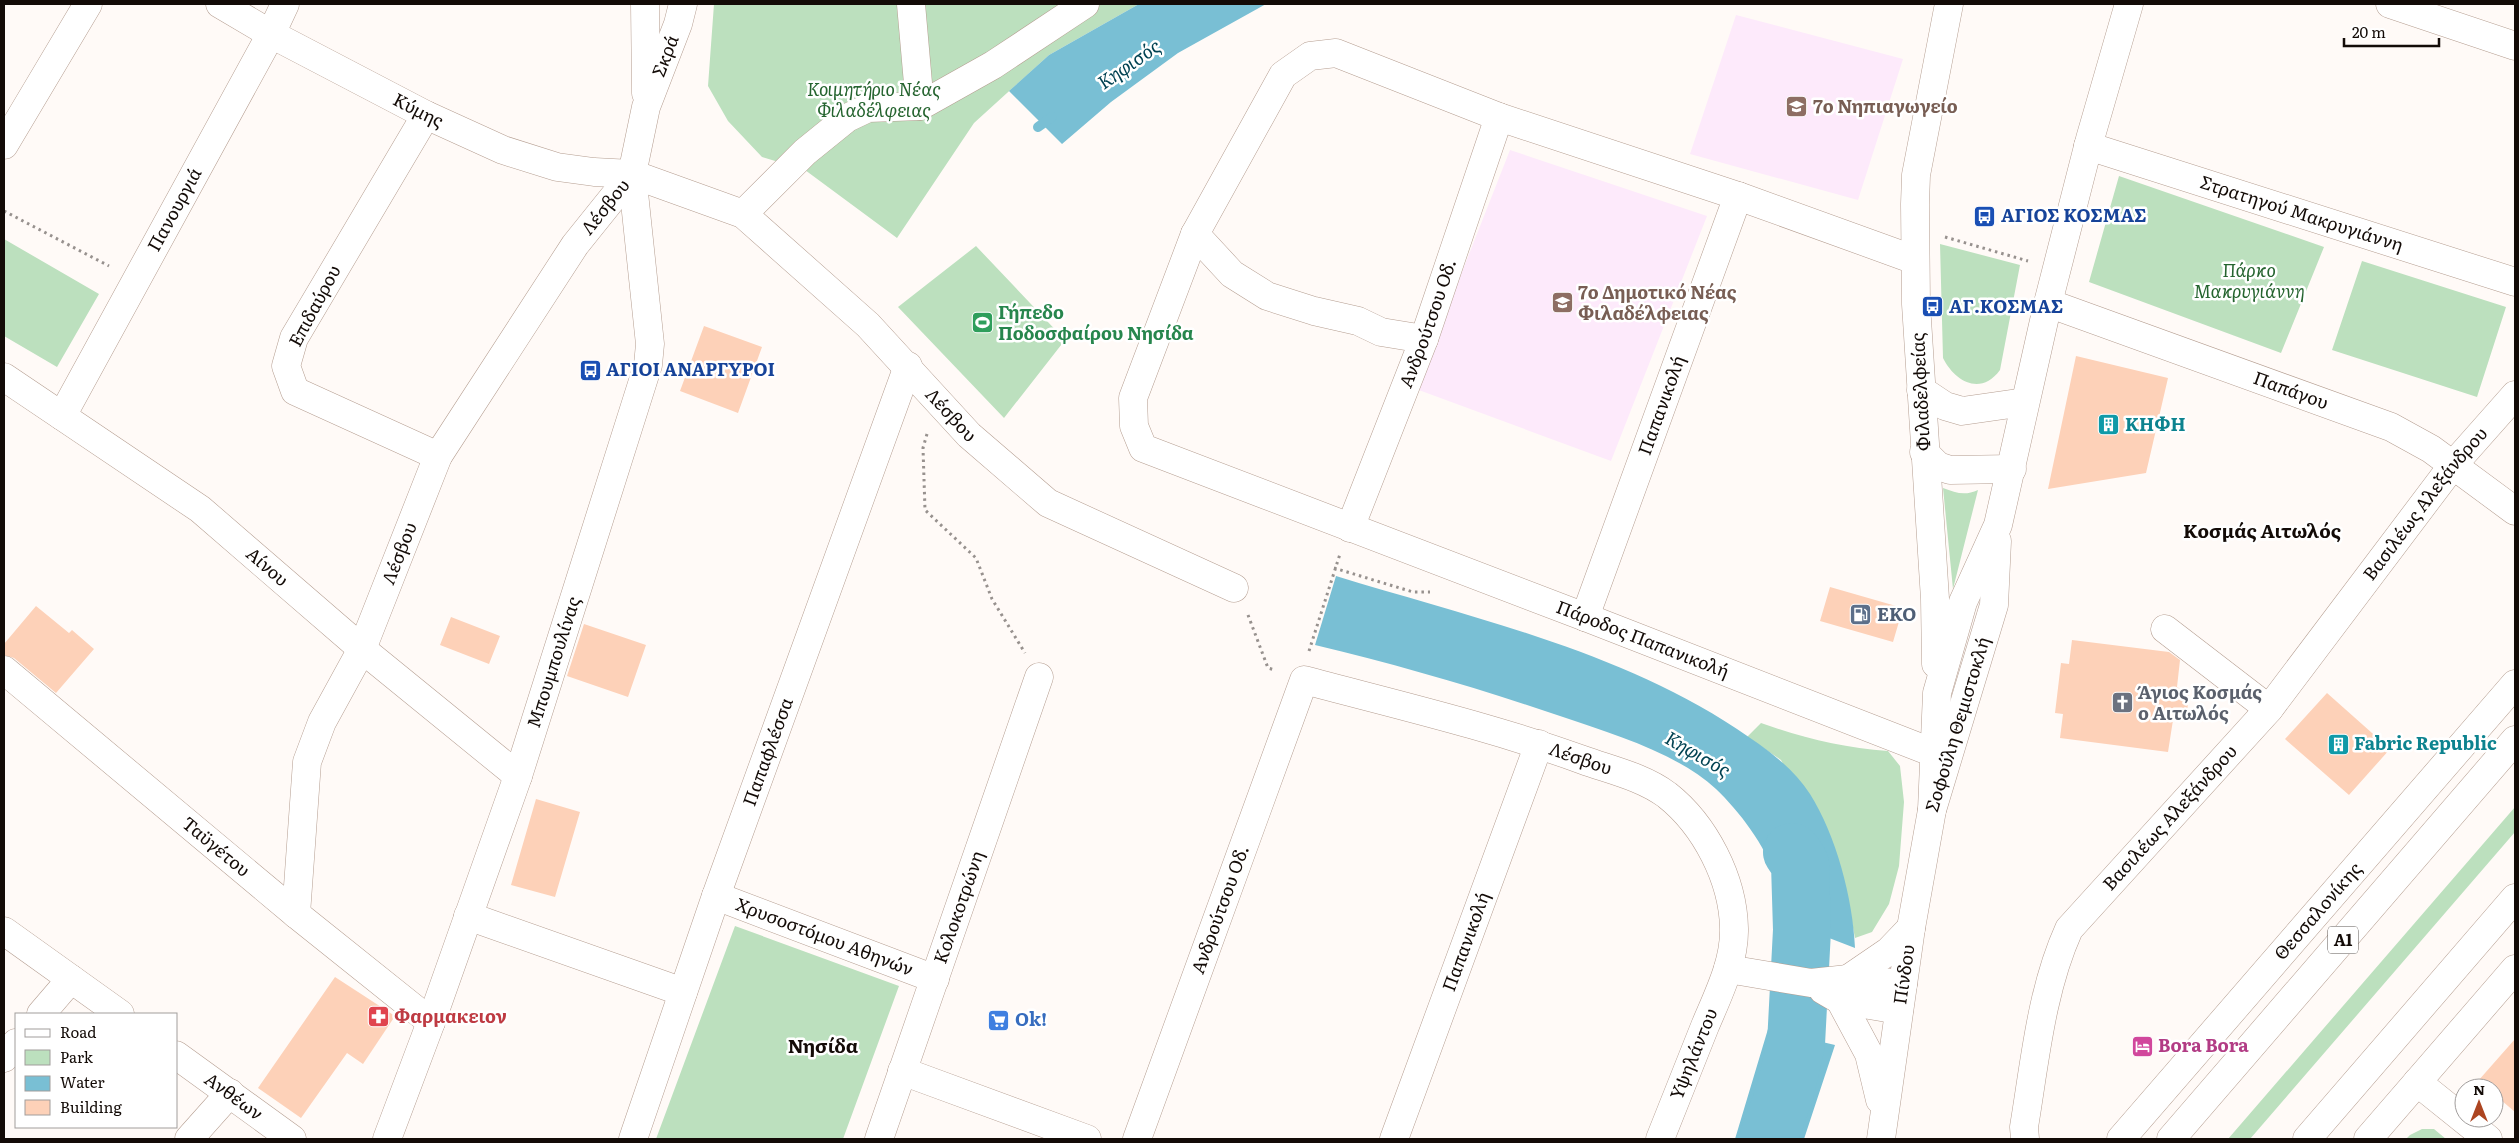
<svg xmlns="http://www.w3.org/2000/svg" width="2519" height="1143" viewBox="0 0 2519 1143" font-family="Literata,serif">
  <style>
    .education { fill: #fdeafb }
    .green { fill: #bce0be }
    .water { fill: #79bfd4 }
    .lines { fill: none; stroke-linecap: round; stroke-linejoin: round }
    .stream { stroke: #79bfd4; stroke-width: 10 }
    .river { stroke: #79bfd4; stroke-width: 58 }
    .building { fill: #fdd1b8 }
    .minor-casing { stroke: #b59e91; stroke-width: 29 }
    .major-casing { stroke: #b59e91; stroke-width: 29 }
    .highway-casing { stroke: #b59e91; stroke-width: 29 }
    .path { stroke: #97918e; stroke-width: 3; stroke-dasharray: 2.5 4; stroke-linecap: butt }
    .minor { stroke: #fff; stroke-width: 28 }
    .major { stroke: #fff; stroke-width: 28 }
    .highway { stroke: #fff; stroke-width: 28 }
    .labels { text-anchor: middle; stroke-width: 5; stroke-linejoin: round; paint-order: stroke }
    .shield { fill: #fff; stroke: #5a5451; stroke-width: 1 }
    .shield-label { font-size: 16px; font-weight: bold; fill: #130b07 }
    .street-label { font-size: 18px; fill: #130b07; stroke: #fff }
    .park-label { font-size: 18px; font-style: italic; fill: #25642f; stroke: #fff }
    .education-label { font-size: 18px; font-weight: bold; fill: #785e54; stroke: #fff; text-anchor: start }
    .transit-label { font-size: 18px; font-weight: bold; fill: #164399; stroke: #fff; text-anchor: start }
    .leisure-label { font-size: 18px; font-weight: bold; fill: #27864d; stroke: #fff; text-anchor: start }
    .culture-label { font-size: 18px; font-weight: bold; fill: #0d838f; stroke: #fff; text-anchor: start }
    .service-label { font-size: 18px; font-weight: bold; fill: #4e5e75; stroke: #fff; text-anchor: start }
    .worship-label { font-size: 18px; font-weight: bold; fill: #5b616d; stroke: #fff; text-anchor: start }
    .health-label { font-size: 18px; font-weight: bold; fill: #be3a42; stroke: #fff; text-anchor: start }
    .shop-label { font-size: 18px; font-weight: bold; fill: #366cbe; stroke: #fff; text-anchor: start }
    .hotel-label { font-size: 18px; font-weight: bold; fill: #b23c85; stroke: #fff; text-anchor: start }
    .water-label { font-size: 19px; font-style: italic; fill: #014252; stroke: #fff }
    .neighbourhood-label { font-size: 19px; font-weight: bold; fill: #130b07; stroke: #fff }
  </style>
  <rect width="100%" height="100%" fill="#fffaf7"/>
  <path class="education" d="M 1736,15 L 1903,59 L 1858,200 L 1690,154 Z
    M 1510,150 L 1707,216 L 1611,461 L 1416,389 Z"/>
  <path class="green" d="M 714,4 L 1139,4 L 1049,55 L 974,123 L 897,238 L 805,170 L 762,157 L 728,121 L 708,86 Z
    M 2119,176 L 2324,247 L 2281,353 L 2089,282 Z
    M 4,239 L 99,294 L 57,367 L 4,336 Z
    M 1940,244 L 2020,265 L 2000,370 C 1981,396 1955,382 1943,358 Z
    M 976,246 L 1065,340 L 1004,418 L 898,307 Z
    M 2362,261 L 2506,307 L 2477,397 L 2332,350 Z
    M 1943,488 C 1956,493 1965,496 1978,490 L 1953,589 Z
    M 1761,723 C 1803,738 1843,748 1888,751 L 1900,766 L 1904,802 L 1899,866 L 1889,904 L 1872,932 L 1855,938 L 1844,881 L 1781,760 L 1747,737 Z
    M 2515,807 L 2515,832 L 2250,1139 L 2228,1139 Z
    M 735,926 L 899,986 L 843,1139 L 656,1139 Z
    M 2422,1129 L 2434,1129 L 2446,1139 L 2406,1139 L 2410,1135 Z"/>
  <path class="water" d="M 1139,4 L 1266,4 L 1178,53 L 1111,102 L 1062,144 L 1009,91 L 1049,55 Z
    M 1336,576 C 1473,618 1617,650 1737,729 C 1764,747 1792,766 1810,794 C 1836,835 1853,899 1855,948 L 1785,921 C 1781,906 1779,891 1775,877 C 1766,846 1739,811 1716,789 C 1677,753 1613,734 1563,717 C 1481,689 1399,665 1315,645 Z
    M 1768,1029 L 1835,1045 L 1804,1139 L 1735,1139 Z"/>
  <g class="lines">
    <path class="stream" d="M 1038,127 L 1052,117"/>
    <path class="river" d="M 1768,1139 L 1785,1092 L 1796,1044 L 1802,930 L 1800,864 L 1792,852"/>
  </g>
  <path class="building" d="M 704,326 L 762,347 L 738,413 L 680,391 Z
    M 2076,356 L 2168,378 L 2146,473 L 2048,489 Z
    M 1830,587 L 1903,608 L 1893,642 L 1820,621 Z
    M 36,606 L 69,633 L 72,630 L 94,649 L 56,693 L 14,658 L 4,655 L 4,644 Z
    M 451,617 L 500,636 L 489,664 L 440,645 Z
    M 584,624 L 646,645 L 628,697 L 567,676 Z
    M 2072,640 L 2169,652 L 2180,660 L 2177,687 L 2189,694 L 2187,712 L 2173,720 L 2168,752 L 2060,738 L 2063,714 L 2055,713 L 2061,663 L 2069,664 Z
    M 2327,693 L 2390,749 L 2349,795 L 2285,739 Z
    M 536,799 L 580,812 L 555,897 L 511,885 Z
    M 335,977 L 395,1016 L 363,1064 L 347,1053 L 301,1118 L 258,1088 Z
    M 2515,1039 L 2515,1112 L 2494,1094 L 2494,1088 L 2487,1088 L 2478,1081 Z"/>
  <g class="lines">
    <defs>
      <g id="minor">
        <path id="s1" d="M 220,4 L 271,34 L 426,115 L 503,150 L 557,167 L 594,172 L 632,174 L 743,214 L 868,325 L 969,435 L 1048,503 L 1234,588"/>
        <path d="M 645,4 L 646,93"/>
        <path d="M 911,4 L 920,106"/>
        <path d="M 2390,4 L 2515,46"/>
        <path d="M 426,115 L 294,338 L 286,366 L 295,391 L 438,456"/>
        <path d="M 4,145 L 88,4"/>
        <path id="s2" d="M 2088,146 L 2515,282"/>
        <path d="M 743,214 L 805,152 L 847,118 L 868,108 L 920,106 L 993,65 L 1085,4"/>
        <path d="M 1195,234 L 1232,274 L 1267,296 L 1314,311 L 1358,321 L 1381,332 L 1424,339"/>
        <path id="s3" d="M 1915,260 L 1738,196 L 1499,117 L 1336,53 L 1310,56 L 1283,75 L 1195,234 L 1133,398 L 1134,426 L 1143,448 L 1585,617 L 1934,753"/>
        <path id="s4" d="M 2048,303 L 2391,427 L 2431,449 L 2515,511"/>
        <path id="s5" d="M 4,377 L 200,509 L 362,649 L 518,776"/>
        <path id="s6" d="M 62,416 L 271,34 L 285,4"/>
        <path id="s7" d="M 1350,528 L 1424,339 L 1499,117"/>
        <path id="s8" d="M 1585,617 L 1738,196"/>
        <path d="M 2165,629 L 2269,709"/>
        <path id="s9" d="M 4,670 L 296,914 L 431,1022"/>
        <path id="s10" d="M 716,896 L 935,979"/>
        <path id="s11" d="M 296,914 L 307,762 L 322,722 L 362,649 L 438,456 L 575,245 L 632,174"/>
        <path d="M 468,916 L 683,992"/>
        <path d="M 4,931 L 120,1014"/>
        <path d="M 1728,969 L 1811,983 L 1848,979 L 1903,984"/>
        <path d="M 1823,990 L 1840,1000 L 1899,1010"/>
        <path d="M 41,1014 L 71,979"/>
        <path id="s12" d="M 176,1055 L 292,1139"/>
        <path d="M 4,1058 L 16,1043"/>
        <path d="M 902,1071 L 1087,1139"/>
        <path d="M 2417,1082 L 2488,1139"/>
        <path d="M 189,1139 L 230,1093"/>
        <path id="s13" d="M 387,1139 L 431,1022 L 518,776 L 648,365 L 650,344 L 632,174 L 646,107 L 678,24 L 683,4"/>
        <path id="s14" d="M 633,1139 L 716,896 L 908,366"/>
        <path id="s15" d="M 879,1139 L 1039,677"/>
        <path id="s16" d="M 1137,1139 L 1304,680 C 1398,705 1492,727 1583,760 C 1611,770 1643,777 1667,795 C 1705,825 1733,879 1734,928 C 1735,962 1718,995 1705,1026 C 1690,1064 1675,1101 1660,1139"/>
        <path id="s17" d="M 1394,1139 L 1539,744"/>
        <path id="s18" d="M 2025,1139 L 2024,1127 C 2035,1061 2041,991 2069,929 L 2269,709 L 2453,465 L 2515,395"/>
        <path id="s19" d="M 2121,1139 L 2515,684"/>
        <path d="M 2368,1139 L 2515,969"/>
      </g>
      <g id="major">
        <path d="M 1921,390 L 1945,406 L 1962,411 L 2025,402"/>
        <path d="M 1924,452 L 1938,466 L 1950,470 L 2012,469"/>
        <path d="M 1936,664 L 1935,599 L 1916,304 L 1915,204 L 1916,175 L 1949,4"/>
        <path d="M 1932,810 L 1937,693 L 1963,602 L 1998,525 L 2048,303 L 2090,139 L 2129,4"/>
        <path d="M 1848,979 L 1889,951 L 1911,928"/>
        <path d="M 1840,1000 L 1869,1054 L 1880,1100"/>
        <path id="s20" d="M 1881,1139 L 1911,928 L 1932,810 L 1994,605 L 1997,541"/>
      </g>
      <path id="highway" d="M 2171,1139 L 2515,740
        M 2307,1139 L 2515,898"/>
    </defs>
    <use href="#minor" class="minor-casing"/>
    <use href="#major" class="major-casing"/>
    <use href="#highway" class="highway-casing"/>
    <path class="path" d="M 4,211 L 109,266
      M 1945,237 L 2028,261
      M 927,434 L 923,448 L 925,510 L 976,558 L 992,599 L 1025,653
      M 1334,568 L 1413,592 L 1430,592
      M 1248,615 L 1268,668 L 1275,670
      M 1309,651 L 1340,554"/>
    <use href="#minor" class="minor"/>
    <use href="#major" class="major"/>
    <use href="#highway" class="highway"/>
  </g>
  <defs>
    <symbol id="school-square" viewBox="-11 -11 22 22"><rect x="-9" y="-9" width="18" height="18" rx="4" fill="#8d6e63" stroke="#fff"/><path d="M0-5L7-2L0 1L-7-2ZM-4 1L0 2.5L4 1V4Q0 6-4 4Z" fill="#fff"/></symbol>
    <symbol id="bus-square" viewBox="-11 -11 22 22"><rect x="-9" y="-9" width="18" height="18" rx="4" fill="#1a4fb4" stroke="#fff"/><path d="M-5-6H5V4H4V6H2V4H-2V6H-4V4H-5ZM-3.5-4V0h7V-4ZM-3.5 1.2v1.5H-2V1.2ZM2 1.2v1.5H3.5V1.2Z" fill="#fff"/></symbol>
    <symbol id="stadium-square" viewBox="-11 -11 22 22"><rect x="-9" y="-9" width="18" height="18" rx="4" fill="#2e9e5b" stroke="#fff"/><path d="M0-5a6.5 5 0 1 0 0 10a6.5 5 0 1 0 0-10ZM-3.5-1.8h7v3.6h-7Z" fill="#fff"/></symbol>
    <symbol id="building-square" viewBox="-11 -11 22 22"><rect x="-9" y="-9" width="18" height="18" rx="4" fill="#0f9aa8" stroke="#fff"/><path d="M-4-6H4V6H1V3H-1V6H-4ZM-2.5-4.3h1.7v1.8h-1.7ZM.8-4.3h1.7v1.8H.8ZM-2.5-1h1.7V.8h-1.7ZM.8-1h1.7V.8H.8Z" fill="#fff"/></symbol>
    <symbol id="fuel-square" viewBox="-11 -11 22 22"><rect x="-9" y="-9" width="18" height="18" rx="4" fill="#5c6f8a" stroke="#fff"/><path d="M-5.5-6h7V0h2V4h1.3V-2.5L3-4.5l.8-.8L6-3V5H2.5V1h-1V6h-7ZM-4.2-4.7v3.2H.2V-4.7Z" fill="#fff"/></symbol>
    <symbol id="church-square" viewBox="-11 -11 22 22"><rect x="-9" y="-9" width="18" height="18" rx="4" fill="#6b7280" stroke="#fff"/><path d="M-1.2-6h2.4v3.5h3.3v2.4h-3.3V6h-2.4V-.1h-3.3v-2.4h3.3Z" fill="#fff"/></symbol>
    <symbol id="pharmacy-square" viewBox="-11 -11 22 22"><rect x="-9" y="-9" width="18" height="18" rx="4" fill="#e0444e" stroke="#fff"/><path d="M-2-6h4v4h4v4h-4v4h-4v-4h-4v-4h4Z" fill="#fff"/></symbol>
    <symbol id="supermarket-square" viewBox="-11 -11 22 22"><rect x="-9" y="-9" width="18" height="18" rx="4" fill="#3f7fe0" stroke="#fff"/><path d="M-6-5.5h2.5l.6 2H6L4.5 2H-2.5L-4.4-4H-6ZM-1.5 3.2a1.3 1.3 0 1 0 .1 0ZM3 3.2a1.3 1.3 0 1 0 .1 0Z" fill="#fff"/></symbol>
    <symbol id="hotel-square" viewBox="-11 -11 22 22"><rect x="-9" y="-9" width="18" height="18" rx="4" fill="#d1479c" stroke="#fff"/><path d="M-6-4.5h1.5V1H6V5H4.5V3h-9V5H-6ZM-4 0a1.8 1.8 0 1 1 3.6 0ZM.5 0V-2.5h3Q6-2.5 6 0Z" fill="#fff"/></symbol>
  </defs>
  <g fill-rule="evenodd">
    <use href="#school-square" x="1784" y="94" width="25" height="25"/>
    <use href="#bus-square" x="1972" y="204" width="25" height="25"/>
    <use href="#school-square" x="1550" y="290" width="25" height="25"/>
    <use href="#bus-square" x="1920" y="294" width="25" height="25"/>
    <use href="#stadium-square" x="970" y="310" width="25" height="25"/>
    <use href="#bus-square" x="578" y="358" width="25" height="25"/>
    <use href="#building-square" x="2096" y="412" width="25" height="25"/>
    <use href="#fuel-square" x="1848" y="602" width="25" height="25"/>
    <use href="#church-square" x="2110" y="690" width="25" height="25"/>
    <use href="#building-square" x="2326" y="732" width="25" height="25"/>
    <use href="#pharmacy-square" x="366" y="1004" width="25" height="25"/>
    <use href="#supermarket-square" x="986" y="1008" width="25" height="25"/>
    <use href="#hotel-square" x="2130" y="1034" width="25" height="25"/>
  </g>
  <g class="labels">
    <rect class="shield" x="2328" y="926.5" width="30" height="27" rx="4"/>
    <g class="shield-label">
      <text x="2343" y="946">Α1</text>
    </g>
    <g class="street-label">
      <text dy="6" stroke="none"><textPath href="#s13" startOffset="1132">Σκρά</textPath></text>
      <text dy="6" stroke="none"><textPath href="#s1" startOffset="225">Κύμης</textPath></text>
      <text dy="6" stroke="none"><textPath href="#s11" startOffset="786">Λέσβου</textPath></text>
      <text dy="6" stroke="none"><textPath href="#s6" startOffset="235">Πανουργιά</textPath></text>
      <text dy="6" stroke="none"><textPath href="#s2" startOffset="224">Στρατηγού Μακρυγιάννη</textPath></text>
      <text transform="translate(315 306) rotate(-62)" y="6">Επιδαύρου</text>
      <text dy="6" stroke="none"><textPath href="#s7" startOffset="219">Ανδρούτσου Οδ.</textPath></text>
      <text dy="6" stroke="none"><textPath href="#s4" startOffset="258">Παπάγου</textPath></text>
      <text transform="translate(1921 392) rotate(-93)" y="6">Φιλαδελφείας</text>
      <text dy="6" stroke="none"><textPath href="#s8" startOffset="225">Παπανικολή</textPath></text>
      <text dy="6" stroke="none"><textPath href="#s1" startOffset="858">Λέσβου</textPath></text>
      <text dy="6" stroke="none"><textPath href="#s18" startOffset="771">Βασιλέως Αλεξάνδρου</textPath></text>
      <text dy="6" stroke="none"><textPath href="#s11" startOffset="381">Λέσβου</textPath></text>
      <text dy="6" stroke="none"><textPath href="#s5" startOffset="325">Αίνου</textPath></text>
      <text dy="6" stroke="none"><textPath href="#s3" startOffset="1618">Πάροδος Παπανικολή</textPath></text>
      <text dy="6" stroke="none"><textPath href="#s13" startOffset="505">Μπουμπουλίνας</textPath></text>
      <text dy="6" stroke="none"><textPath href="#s20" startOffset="422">Σοφούλη Θεμιστοκλή</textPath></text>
      <text dy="6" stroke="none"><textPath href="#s14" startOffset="410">Παπαφλέσσα</textPath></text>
      <text dy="6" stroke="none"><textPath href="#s16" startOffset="776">Λέσβου</textPath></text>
      <text dy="6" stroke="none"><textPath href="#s18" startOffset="366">Βασιλέως Αλεξάνδρου</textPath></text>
      <text dy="6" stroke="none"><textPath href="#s9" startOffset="276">Ταϋγέτου</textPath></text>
      <text dy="6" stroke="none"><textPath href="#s15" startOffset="245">Κολοκοτρώνη</textPath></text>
      <text dy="6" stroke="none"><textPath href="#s16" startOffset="244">Ανδρούτσου Οδ.</textPath></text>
      <text dy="6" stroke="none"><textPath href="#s19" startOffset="301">Θεσσαλονίκης</textPath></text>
      <text dy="6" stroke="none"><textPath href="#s10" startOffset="116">Χρυσοστόμου Αθηνών</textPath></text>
      <text dy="6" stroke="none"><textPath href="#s17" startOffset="210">Παπανικολή</textPath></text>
      <text dy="6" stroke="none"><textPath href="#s20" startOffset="166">Πίνδου</textPath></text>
      <text transform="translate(1694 1054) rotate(-68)" y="6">Υψηλάντου</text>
      <text dy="6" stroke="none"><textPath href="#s12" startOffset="71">Ανθέων</textPath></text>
    </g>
    <g class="park-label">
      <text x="874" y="96">Κοιμητήριο Νέας<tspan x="874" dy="21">Φιλαδέλφειας</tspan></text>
      <text x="2249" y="277">Πάρκο<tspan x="2249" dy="21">Μακρυγιάννη</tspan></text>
    </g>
    <g class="education-label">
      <text x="1813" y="113">7ο Νηπιαγωγείο</text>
      <text x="1578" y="299">7ο Δημοτικό Νέας<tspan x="1578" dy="21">Φιλαδέλφειας</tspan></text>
    </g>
    <g class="transit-label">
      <text x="2001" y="222">ΑΓΙΟΣ ΚΟΣΜΑΣ</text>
      <text x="1949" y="313">ΑΓ.ΚΟΣΜΑΣ</text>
      <text x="606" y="376">ΑΓΙΟΙ ΑΝΑΡΓΥΡΟΙ</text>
    </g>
    <g class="leisure-label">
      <text x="998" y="319">Γήπεδο<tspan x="998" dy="21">Ποδοσφαίρου Νησίδα</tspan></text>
    </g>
    <g class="culture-label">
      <text x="2125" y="431">ΚΗΦΗ</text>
      <text x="2354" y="750">Fabric Republic</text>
    </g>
    <g class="service-label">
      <text x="1877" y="621">EKO</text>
    </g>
    <g class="worship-label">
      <text x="2138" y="699">Άγιος Κοσμάς<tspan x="2138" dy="21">ο Αιτωλός</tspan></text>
    </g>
    <g class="health-label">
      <text x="394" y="1023">Φαρμακειον</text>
    </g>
    <g class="shop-label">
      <text x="1015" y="1026">Ok!</text>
    </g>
    <g class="hotel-label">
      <text x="2158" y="1052">Bora Bora</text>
    </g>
    <g class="water-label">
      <text transform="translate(1129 64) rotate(-35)" y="7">Κηφισός</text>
      <text transform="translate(1698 754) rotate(30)" y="7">Κηφισός</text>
    </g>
    <g class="neighbourhood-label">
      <text x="2262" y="538">Κοσμάς Αιτωλός</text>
      <text x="823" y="1053">Νησίδα</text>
    </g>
  </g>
  <rect width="2519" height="1143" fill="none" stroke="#130b07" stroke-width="10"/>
  <rect x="15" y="1013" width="162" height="115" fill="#ffffff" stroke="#a19d9c"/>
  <rect x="25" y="1029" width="25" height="8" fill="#ffffff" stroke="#a19d9c"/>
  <text x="60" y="1038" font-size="15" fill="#130b07">Road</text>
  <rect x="25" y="1050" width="25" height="15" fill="#bce0be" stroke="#a19d9c"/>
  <text x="60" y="1063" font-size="15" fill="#130b07">Park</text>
  <rect x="25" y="1076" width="25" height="15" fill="#79bfd4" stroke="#a19d9c"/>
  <text x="60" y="1088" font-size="15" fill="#130b07">Water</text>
  <rect x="25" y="1100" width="25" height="15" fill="#fdd1b8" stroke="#a19d9c"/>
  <text x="60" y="1113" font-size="15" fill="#130b07">Building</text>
  <g transform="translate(2479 1103)"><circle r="24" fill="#ffffff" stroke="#a19d9c"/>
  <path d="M0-4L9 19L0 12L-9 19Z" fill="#ad4521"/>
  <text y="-8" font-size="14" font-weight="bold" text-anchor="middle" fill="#130b07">N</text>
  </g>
  <path d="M2344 38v8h95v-8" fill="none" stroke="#130b07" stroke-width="2.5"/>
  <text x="2352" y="38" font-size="15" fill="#130b07" stroke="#ffffff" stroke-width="4" paint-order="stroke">20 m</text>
</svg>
